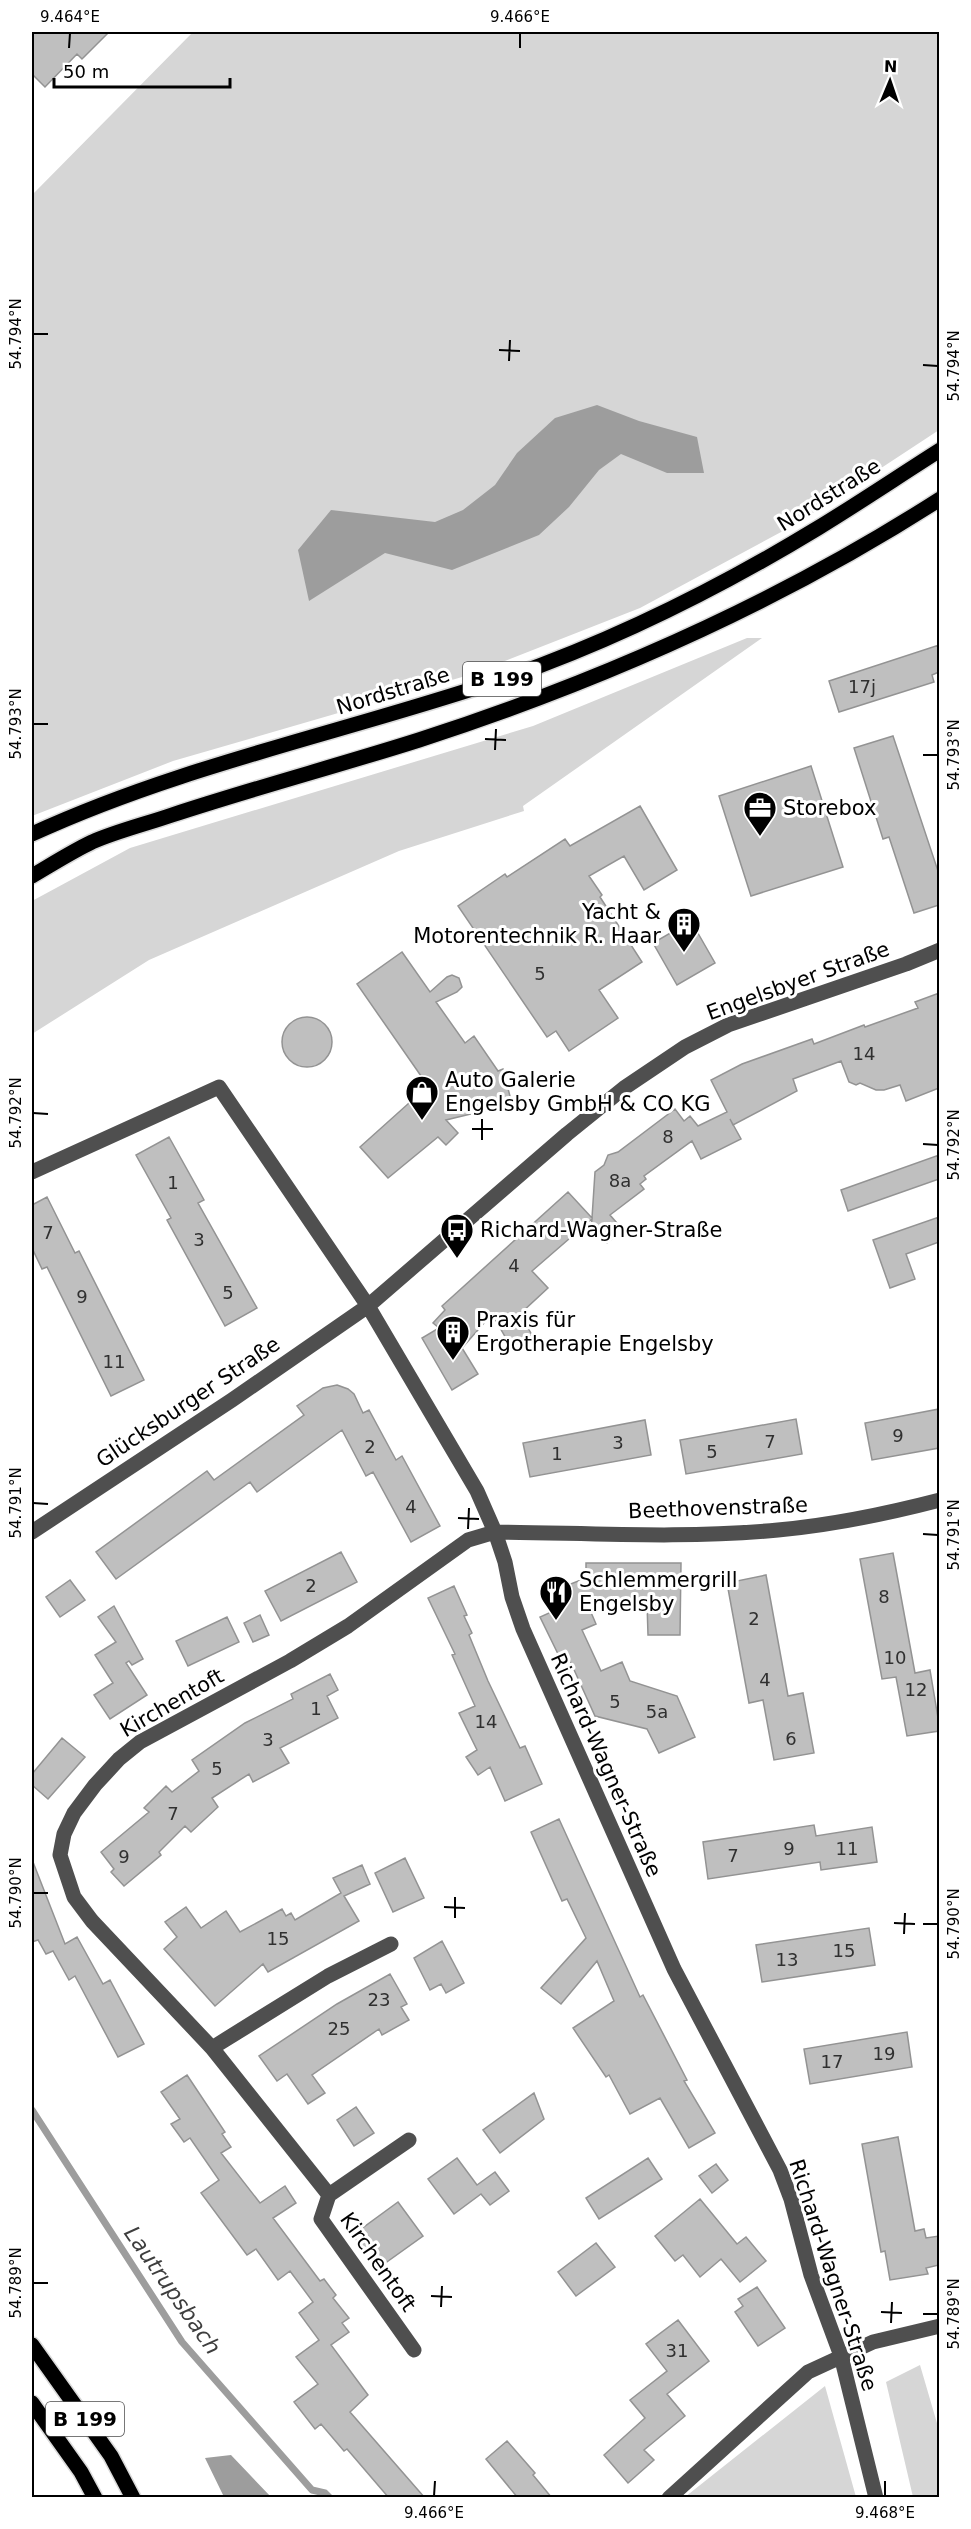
<svg xmlns="http://www.w3.org/2000/svg" width="971" height="2529" viewBox="0 0 971 2529" font-family="'DejaVu Sans',sans-serif">
  <style>
    .green { fill: #d6d6d6 }
    .water { fill: #9d9d9d }
    .lines { fill: none; stroke-linecap: round; stroke-linejoin: round }
    .stream { stroke: #9d9d9d; stroke-width: 7 }
    .building { fill: #bfbfbf; stroke: #939393; stroke-width: 1.5 }
    .major-casing { stroke: #dbdbdb; stroke-width: 18 }
    .minor { stroke: #4f4f4f; stroke-width: 15 }
    .major { stroke: #000; stroke-width: 15 }
    .ticks { fill: none; stroke: #000; stroke-width: 2 }
    .labels { text-anchor: middle; stroke-width: 6; stroke-linejoin: round; paint-order: stroke }
    .number-label { font-size: 18px; fill: #303030 }
    .shield { fill: #fff; stroke: #4c4c4c; stroke-width: 1.5 }
    .shield-label { font-size: 20px; font-weight: bold; fill: #000 }
    .street-label { font-size: 21px; fill: #000; stroke: #fff }
    .poi-label { font-size: 21px; fill: #000; stroke: #fff; text-anchor: start }
    .water-label { font-size: 22px; font-style: italic; fill: #3e3e3e; stroke: #fff }
    .neatline { fill: none; stroke: #000; stroke-width: 2 }
    .ticks-label { font-size: 15px; text-anchor: middle; fill: #000 }
  </style>
  <rect width="100%" height="100%" fill="#fff"/>
  <path class="green" d="M 193,32 L 939,32 L 939,430 L 796,524 L 640,608 L 469,675 L 173,761 L 32,816 L 32,195 Z
    M 747,638 L 762,638 L 523,806 L 524,811 L 399,851 L 149,960 L 32,1034 L 32,901 L 130,848 L 533,726 Z
    M 920,2365 L 939,2430 L 939,2497 L 913,2497 L 886,2382 Z
    M 825,2386 L 856,2497 L 685,2497 Z"/>
  <path class="water" d="M 597,405 L 639,421 L 697,437 L 704,473 L 667,473 L 621,454 L 599,470 L 569,507 L 539,535 L 452,570 L 385,553 L 309,601 L 298,550 L 331,510 L 435,522 L 463,510 L 495,485 L 517,453 L 555,418 Z
    M 231,2455 L 271,2497 L 224,2497 L 205,2458 Z"/>
  <g class="lines">
    <path class="stream" d="M 32,2110 L 182,2342 L 312,2490 L 325,2493 L 330,2498"/>
  </g>
  <path class="building" d="M 32,32 L 109,32 L 82,59 L 77,54 L 45,87 L 32,74 Z
    M 939,645 L 939,672 L 932,675 L 934,682 L 839,712 L 829,681 Z
    M 893,736 L 939,874 L 939,905 L 914,913 L 889,837 L 883,839 L 854,748 Z
    M 811,766 L 843,867 L 751,896 L 719,796 Z
    M 640,806 L 677,870 L 644,890 L 624,856 L 589,876 L 602,895 L 600,897 L 642,962 L 599,990 L 618,1018 L 569,1051 L 556,1031 L 547,1037 L 458,906 L 505,874 L 507,877 L 565,839 L 570,846 Z
    M 691,921 L 715,963 L 677,985 L 653,943 Z
    M 402,952 L 430,992 L 447,977 L 452,975 L 459,978 L 462,987 L 457,992 L 436,1002 L 465,1043 L 474,1036 L 498,1071 L 503,1069 L 512,1104 L 446,1120 L 458,1133 L 446,1145 L 438,1137 L 388,1178 L 360,1147 L 428,1086 L 357,984 Z
    M 939,993 L 939,1088 L 906,1101 L 900,1085 L 884,1090 L 876,1090 L 860,1083 L 856,1085 L 849,1082 L 841,1061 L 793,1079 L 797,1091 L 733,1125 L 730,1119 L 741,1139 L 701,1159 L 692,1141 L 644,1176 L 646,1179 L 640,1184 L 644,1189 L 610,1215 L 623,1230 L 607,1243 L 594,1227 L 591,1230 L 592,1219 L 532,1271 L 548,1288 L 520,1314 L 532,1335 L 511,1347 L 492,1314 L 462,1348 L 478,1374 L 452,1390 L 422,1338 L 439,1328 L 433,1323 L 445,1310 L 442,1306 L 568,1192 L 592,1218 L 595,1172 L 604,1165 L 608,1155 L 618,1152 L 675,1109 L 684,1121 L 690,1116 L 698,1126 L 727,1112 L 711,1080 L 742,1064 L 812,1039 L 814,1044 L 864,1025 L 865,1027 L 918,1008 L 915,1002 Z
    M282 1042a25 25 0 1 1 50 0a25 25 0 1 1-50 0Z
    M 169,1137 L 204,1200 L 198,1203 L 257,1308 L 225,1326 L 167,1220 L 171,1218 L 136,1155 Z
    M 939,1155 L 939,1179 L 848,1211 L 841,1190 Z
    M 47,1197 L 75,1253 L 79,1251 L 144,1380 L 111,1396 L 47,1267 L 42,1269 L 32,1248 L 32,1205 Z
    M 939,1217 L 939,1242 L 906,1254 L 915,1279 L 890,1288 L 873,1240 Z
    M 337,1385 L 348,1389 L 354,1394 L 363,1413 L 369,1410 L 396,1460 L 402,1456 L 440,1526 L 411,1542 L 373,1472 L 366,1476 L 342,1430 L 257,1492 L 250,1482 L 116,1579 L 96,1552 L 207,1471 L 214,1480 L 304,1415 L 297,1406 L 323,1388 Z
    M 939,1409 L 939,1448 L 872,1460 L 865,1423 Z
    M 796,1419 L 802,1454 L 686,1474 L 680,1440 Z
    M 645,1420 L 651,1455 L 530,1477 L 523,1443 Z
    M 341,1552 L 357,1582 L 281,1621 L 265,1591 Z
    M 893,1553 L 915,1673 L 930,1670 L 939,1724 L 939,1731 L 907,1736 L 896,1677 L 882,1679 L 860,1559 Z
    M 586,1563 L 681,1563 L 680,1635 L 648,1635 L 647,1603 L 587,1603 L 596,1624 L 582,1630 L 601,1671 L 622,1662 L 630,1681 L 677,1696 L 695,1737 L 659,1753 L 647,1729 L 595,1716 L 566,1652 L 559,1656 L 540,1617 L 558,1609 L 558,1589 L 586,1578 Z
    M 766,1575 L 788,1696 L 803,1693 L 814,1753 L 774,1760 L 763,1700 L 749,1703 L 727,1583 Z
    M 70,1580 L 85,1600 L 60,1617 L 46,1597 Z
    M 454,1586 L 467,1615 L 464,1616 L 472,1633 L 469,1635 L 488,1681 L 520,1748 L 525,1746 L 542,1784 L 505,1801 L 490,1767 L 478,1775 L 466,1757 L 477,1750 L 459,1713 L 475,1706 L 452,1655 L 455,1654 L 428,1598 Z
    M 114,1606 L 143,1659 L 132,1665 L 129,1661 L 126,1663 L 147,1695 L 110,1719 L 94,1695 L 113,1683 L 95,1655 L 116,1642 L 98,1617 Z
    M 260,1615 L 269,1635 L 253,1642 L 244,1623 Z
    M 227,1617 L 239,1642 L 188,1666 L 176,1641 Z
    M 330,1674 L 338,1690 L 327,1696 L 338,1718 L 280,1748 L 289,1763 L 253,1782 L 249,1774 L 212,1798 L 218,1807 L 191,1832 L 185,1826 L 159,1852 L 161,1855 L 124,1886 L 111,1872 L 114,1869 L 101,1852 L 149,1812 L 144,1808 L 166,1786 L 172,1792 L 199,1771 L 192,1760 L 245,1723 L 293,1699 L 291,1694 Z
    M 62,1738 L 85,1757 L 48,1799 L 32,1785 L 32,1774 Z
    M 559,1819 L 640,1997 L 643,1995 L 687,2080 L 684,2081 L 715,2133 L 689,2148 L 660,2098 L 630,2114 L 609,2075 L 606,2077 L 573,2028 L 614,2001 L 597,1961 L 561,2004 L 541,1988 L 586,1938 L 567,1899 L 562,1901 L 531,1832 Z
    M 814,1825 L 816,1836 L 872,1827 L 877,1862 L 821,1870 L 820,1862 L 708,1879 L 703,1842 Z
    M 405,1858 L 424,1898 L 393,1912 L 375,1873 Z
    M 33,1862 L 65,1944 L 77,1937 L 103,1984 L 110,1980 L 144,2044 L 118,2057 L 75,1976 L 69,1980 L 53,1951 L 46,1954 L 38,1940 L 32,1942 Z
    M 362,1865 L 370,1884 L 344,1896 L 359,1921 L 268,1972 L 263,1964 L 215,2006 L 164,1949 L 177,1937 L 165,1922 L 186,1907 L 201,1928 L 226,1911 L 240,1932 L 282,1909 L 286,1916 L 291,1913 L 295,1920 L 341,1893 L 333,1878 Z
    M 869,1928 L 875,1965 L 762,1982 L 756,1945 Z
    M 442,1941 L 464,1983 L 446,1993 L 441,1984 L 430,1990 L 414,1958 Z
    M 390,1974 L 407,2004 L 401,2007 L 409,2020 L 382,2035 L 379,2029 L 312,2075 L 325,2093 L 308,2104 L 287,2074 L 277,2081 L 259,2056 L 337,2004 Z
    M 907,2032 L 912,2067 L 810,2084 L 804,2049 Z
    M 187,2075 L 225,2132 L 222,2134 L 231,2147 L 221,2153 L 260,2203 L 285,2186 L 296,2203 L 273,2218 L 320,2281 L 324,2279 L 336,2295 L 333,2298 L 349,2318 L 342,2323 L 349,2332 L 331,2345 L 368,2395 L 350,2412 L 425,2498 L 389,2498 L 347,2449 L 344,2451 L 321,2424 L 315,2429 L 294,2402 L 318,2384 L 296,2357 L 319,2340 L 299,2313 L 313,2302 L 290,2271 L 278,2280 L 256,2249 L 247,2255 L 201,2193 L 219,2180 L 190,2138 L 184,2142 L 171,2124 L 180,2119 L 161,2092 Z
    M 534,2093 L 544,2119 L 500,2153 L 483,2130 Z
    M 356,2107 L 374,2133 L 354,2146 L 337,2120 Z
    M 898,2137 L 915,2231 L 924,2229 L 926,2238 L 939,2236 L 939,2265 L 926,2268 L 928,2274 L 890,2280 L 885,2251 L 881,2252 L 862,2144 Z
    M 457,2158 L 477,2185 L 495,2172 L 509,2191 L 490,2205 L 481,2194 L 454,2214 L 428,2179 Z
    M 648,2158 L 662,2179 L 599,2219 L 586,2198 Z
    M 716,2164 L 728,2180 L 712,2193 L 699,2176 Z
    M 700,2199 L 737,2244 L 746,2237 L 766,2261 L 740,2282 L 721,2259 L 700,2277 L 683,2255 L 675,2261 L 655,2236 Z
    M 398,2202 L 423,2236 L 377,2269 L 353,2235 Z
    M 596,2243 L 615,2267 L 576,2296 L 558,2272 Z
    M 757,2287 L 785,2328 L 758,2346 L 735,2312 L 743,2306 L 738,2299 Z
    M 678,2320 L 709,2361 L 667,2394 L 685,2416 L 644,2450 L 654,2460 L 628,2483 L 604,2455 L 645,2418 L 630,2400 L 667,2371 L 646,2344 Z
    M 507,2441 L 535,2473 L 533,2475 L 552,2498 L 518,2498 L 486,2459 Z"/>
  <g class="lines">
    <defs>
      <path id="major" d="M 32,834 C 184,764 351,731 509,677 C 617,639 721,587 818,528 C 859,503 899,476 940,450
        M 32,876 C 51,865 71,852 92,842 C 117,831 146,824 172,815 C 254,788 337,766 419,740 C 601,681 778,603 940,499
        M 32,2345 L 111,2456 L 133,2498
        M 32,2403 L 81,2472 L 95,2498"/>
    </defs>
    <use href="#major" class="major-casing"/>
    <path class="minor" d="M 32,1172 L 219,1087 L 368,1306 L 477,1491 L 495,1532 L 505,1562 L 512,1597 L 523,1629 L 674,1969 L 780,2170 L 791,2199 L 811,2275 L 841,2356 L 876,2498
      M 32,1532 L 232,1400 L 368,1306 L 567,1134 L 624,1088 L 685,1047 L 728,1025 L 906,964 L 940,950
      M 212,2048 L 328,1976 L 391,1944
      M 409,2140 L 329,2195 L 321,2219 L 414,2350
      M 329,2195 L 212,2048 L 92,1921 L 74,1897 L 60,1855 L 64,1834 L 74,1813 L 95,1785 L 119,1759 L 140,1742 L 290,1661 L 348,1626 L 468,1540 L 495,1532 C 589,1533 685,1539 778,1530 C 833,1525 886,1514 940,1500
      M 669,2498 L 808,2372 L 873,2342 L 940,2326"/>
    <use href="#major" class="major"/>
  </g>
  <path class="ticks" d="M 69,48 L 70,33M 520,48 L 520,33M 33,334 L 48,334M 499,350 L 520,351M 509,361 L 510,340M 923,365 L 938,366M 33,724 L 48,724M 485,739 L 506,740M 495,750 L 496,729M 923,755 L 938,755M 33,1113 L 48,1114M 472,1129 L 493,1129M 482,1140 L 482,1119M 923,1144 L 938,1145M 33,1503 L 48,1504M 458,1518 L 479,1519M 468,1529 L 469,1508M 923,1534 L 938,1535M 33,1893 L 48,1893M 444,1907 L 465,1908M 455,1918 L 455,1897M 894,1923 L 915,1924M 923,1924 L 938,1924M 904,1934 L 905,1913M 33,2283 L 48,2283M 431,2296 L 452,2297M 441,2307 L 442,2286M 881,2312 L 902,2313M 923,2314 L 938,2314M 891,2323 L 892,2302M 434,2496 L 435,2481M 885,2496 L 885,2481"/>
  <defs>
    <symbol id="office-pin" viewBox="-11 -11 22 30"><path d="M0 17L-7.5 6A9.5 9.5 0 1 1 7.5 6Z" fill="#000" stroke="#fff"/><path d="M-6-3h4V-5.5h4V-3h4V5H-6ZM-1-4.5V-3h2v-1.5ZM-6 0V1H6V0Z" fill="#fff"/></symbol>
    <symbol id="building-pin" viewBox="-11 -11 22 30"><path d="M0 17L-7.5 6A9.5 9.5 0 1 1 7.5 6Z" fill="#000" stroke="#fff"/><path d="M-4-6H4V6H1V3H-1V6H-4ZM-2.5-4.3h1.7v1.8h-1.7ZM.8-4.3h1.7v1.8H.8ZM-2.5-1h1.7V.8h-1.7ZM.8-1h1.7V.8H.8Z" fill="#fff"/></symbol>
    <symbol id="shop-pin" viewBox="-11 -11 22 30"><path d="M0 17L-7.5 6A9.5 9.5 0 1 1 7.5 6Z" fill="#000" stroke="#fff"/><path d="M-5-2.5h2.3a2.7 3.5 0 0 1 5.4 0H5L5.5 6h-11ZM-1.5-2.5h3a1.5 2.3 0 0 0-3 0Z" fill="#fff"/></symbol>
    <symbol id="bus-pin" viewBox="-11 -11 22 30"><path d="M0 17L-7.5 6A9.5 9.5 0 1 1 7.5 6Z" fill="#000" stroke="#fff"/><path d="M-5-6H5V4H4V6H2V4H-2V6H-4V4H-5ZM-3.5-4V0h7V-4ZM-3.5 1.2v1.5H-2V1.2ZM2 1.2v1.5H3.5V1.2Z" fill="#fff"/></symbol>
    <symbol id="restaurant-pin" viewBox="-11 -11 22 30"><path d="M0 17L-7.5 6A9.5 9.5 0 1 1 7.5 6Z" fill="#000" stroke="#fff"/><path d="M-5-6h1v4h1v-4h1v4h1v-4h1v5L-1.5 .5V6h-2V.5L-5-1ZM5-6V6H3V1.5H1.5Q1.5-4 5-6Z" fill="#fff"/></symbol>
  </defs>
  <g fill-rule="evenodd">
    <use href="#office-pin" x="741" y="789" width="38" height="52"/>
    <use href="#building-pin" x="665" y="905" width="38" height="52"/>
    <use href="#shop-pin" x="403" y="1073" width="38" height="52"/>
    <use href="#bus-pin" x="438" y="1211" width="38" height="52"/>
    <use href="#building-pin" x="434" y="1313" width="38" height="52"/>
    <use href="#restaurant-pin" x="537" y="1573" width="38" height="52"/>
  </g>
  <g class="labels">
    <g class="number-label">
      <text x="862" y="693">17j</text>
      <text x="540" y="980">5</text>
      <text x="864" y="1060">14</text>
      <text x="668" y="1143">8</text>
      <text x="620" y="1187">8a</text>
      <text x="173" y="1189">1</text>
      <text x="48" y="1239">7</text>
      <text x="199" y="1246">3</text>
      <text x="514" y="1272">4</text>
      <text x="228" y="1299">5</text>
      <text x="82" y="1303">9</text>
      <text x="114" y="1368">11</text>
      <text x="898" y="1442">9</text>
      <text x="770" y="1448">7</text>
      <text x="618" y="1449">3</text>
      <text x="370" y="1453">2</text>
      <text x="712" y="1458">5</text>
      <text x="557" y="1460">1</text>
      <text x="411" y="1513">4</text>
      <text x="311" y="1592">2</text>
      <text x="884" y="1603">8</text>
      <text x="754" y="1625">2</text>
      <text x="895" y="1664">10</text>
      <text x="765" y="1686">4</text>
      <text x="916" y="1696">12</text>
      <text x="615" y="1708">5</text>
      <text x="316" y="1715">1</text>
      <text x="657" y="1718">5a</text>
      <text x="486" y="1728">14</text>
      <text x="791" y="1745">6</text>
      <text x="268" y="1746">3</text>
      <text x="217" y="1775">5</text>
      <text x="173" y="1820">7</text>
      <text x="789" y="1855">9</text>
      <text x="847" y="1855">11</text>
      <text x="733" y="1862">7</text>
      <text x="124" y="1863">9</text>
      <text x="278" y="1945">15</text>
      <text x="844" y="1957">15</text>
      <text x="787" y="1966">13</text>
      <text x="379" y="2006">23</text>
      <text x="339" y="2035">25</text>
      <text x="884" y="2060">19</text>
      <text x="832" y="2068">17</text>
      <text x="677" y="2357">31</text>
    </g>
    <g class="shield">
      <rect x="463" y="662" width="78" height="34" rx="4.5"/>
      <rect x="46" y="2402" width="78" height="34" rx="4.5"/>
    </g>
    <g class="shield-label">
      <text x="502" y="686">B 199</text>
      <text x="85" y="2426">B 199</text>
    </g>
    <g class="street-label">
      <text transform="translate(829 495) rotate(-32)" y="7">Nordstraße</text>
      <text transform="translate(393 691) rotate(-17)" y="7">Nordstraße</text>
      <text transform="translate(798 981) rotate(-20)" y="7">Engelsbyer Straße</text>
      <text transform="translate(188 1402) rotate(-34)" y="7">Glücksburger Straße</text>
      <text transform="translate(718 1508) rotate(-2)" y="7">Beethovenstraße</text>
      <text transform="translate(172 1703) rotate(-30)" y="7">Kirchentoft</text>
      <text transform="translate(606 1765) rotate(66)" y="7">Richard-Wagner-Straße</text>
      <text transform="translate(378 2262) rotate(55)" y="7">Kirchentoft</text>
      <text transform="translate(833 2275) rotate(72)" y="7">Richard-Wagner-Straße</text>
    </g>
    <g class="poi-label">
      <text x="783" y="815">Storebox</text>
      <text x="661" y="919" text-anchor="end">Yacht &amp;<tspan x="661" dy="24">Motorentechnik R. Haar</tspan></text>
      <text x="445" y="1087">Auto Galerie<tspan x="445" dy="24">Engelsby GmbH &amp; CO KG</tspan></text>
      <text x="480" y="1237">Richard-Wagner-Straße</text>
      <text x="476" y="1327">Praxis für<tspan x="476" dy="24">Ergotherapie Engelsby</tspan></text>
      <text x="579" y="1587">Schlemmergrill<tspan x="579" dy="24">Engelsby</tspan></text>
    </g>
    <g class="water-label">
      <text transform="translate(173 2290) rotate(55)" y="8">Lautrupsbach</text>
    </g>
  </g>
  <rect width="971" height="2529" fill="none" stroke="#ffffff" stroke-width="66"/>
  <g transform="translate(890 81) rotate(2)" stroke="#ffffff" stroke-width="4.5" paint-order="stroke">
  <path d="M0-4.5L10 22L0 15L-10 22Z" fill="#000000"/>
  <text y="-9" font-size="16" font-weight="bold" text-anchor="middle" fill="#000000">N</text>
  </g>
  <path d="M54 78v9h176v-9" fill="none" stroke="#000000" stroke-width="3"/>
  <text x="63" y="78" font-size="18" fill="#000000" stroke="#ffffff" stroke-width="4.5" paint-order="stroke">50 m</text>
  <rect x="33" y="33" width="905" height="2463" class="neatline"/>
  <g class="ticks-label">
    <text x="70" y="22">9.464°E</text>
    <text x="520" y="22">9.466°E</text>
    <text transform="translate(16 334) rotate(-90)" y="5">54.794°N</text>
    <text transform="translate(954 366) rotate(-90)" y="5">54.794°N</text>
    <text transform="translate(16 724) rotate(-90)" y="5">54.793°N</text>
    <text transform="translate(954 755) rotate(-90)" y="5">54.793°N</text>
    <text transform="translate(16 1113) rotate(-90)" y="5">54.792°N</text>
    <text transform="translate(954 1145) rotate(-90)" y="5">54.792°N</text>
    <text transform="translate(16 1503) rotate(-90)" y="5">54.791°N</text>
    <text transform="translate(954 1535) rotate(-90)" y="5">54.791°N</text>
    <text transform="translate(16 1893) rotate(-90)" y="5">54.790°N</text>
    <text transform="translate(954 1924) rotate(-90)" y="5">54.790°N</text>
    <text transform="translate(16 2283) rotate(-90)" y="5">54.789°N</text>
    <text transform="translate(954 2314) rotate(-90)" y="5">54.789°N</text>
    <text x="434" y="2518">9.466°E</text>
    <text x="885" y="2518">9.468°E</text>
  </g>
</svg>
